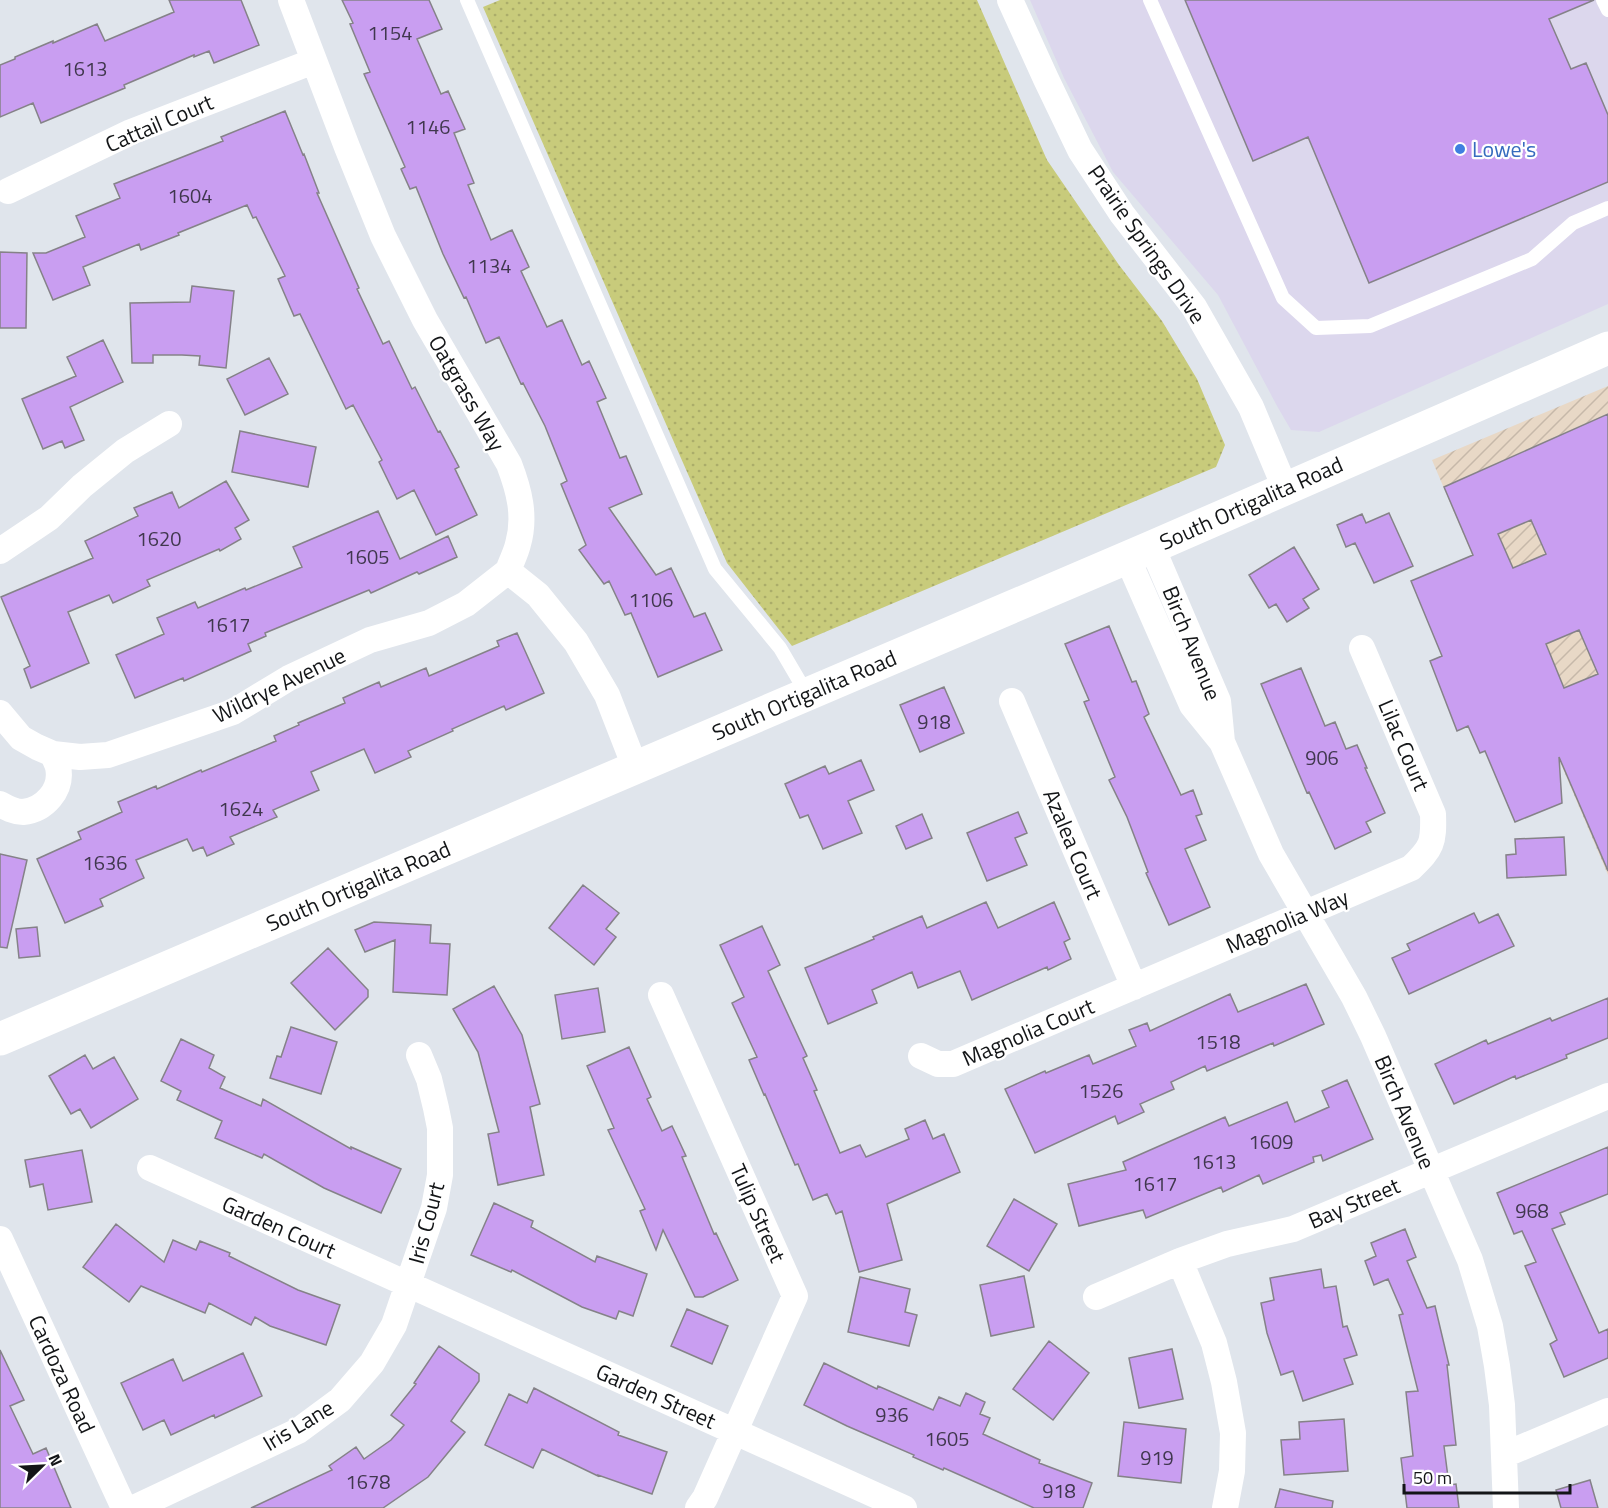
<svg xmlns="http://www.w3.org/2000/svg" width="1608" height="1508" viewBox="0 0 1608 1508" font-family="'Titillium Web',sans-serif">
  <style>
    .commercial { fill: #dcd7ed }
    .industrial { fill: url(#industrial-furrows) }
    .grass { fill: url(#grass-dots) }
    .building { fill: #c99ef1; stroke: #858288; stroke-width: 1.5; fill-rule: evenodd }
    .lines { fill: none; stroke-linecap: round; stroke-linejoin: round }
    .lane { stroke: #fff; stroke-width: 14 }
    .street { stroke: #fff; stroke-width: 26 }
    .secondary { stroke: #fff; stroke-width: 33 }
    .shop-dot { fill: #3f7fe0; stroke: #fff; stroke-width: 2 }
    .labels { text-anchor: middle; stroke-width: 4.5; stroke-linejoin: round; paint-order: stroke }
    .number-label { font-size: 20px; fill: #40374e }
    .street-label { font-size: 22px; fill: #131517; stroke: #fff }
    .shop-label { font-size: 22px; fill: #366cbe; stroke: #fff; text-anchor: start }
  </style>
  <defs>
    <pattern id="industrial-furrows" width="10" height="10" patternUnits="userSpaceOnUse" patternTransform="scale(1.5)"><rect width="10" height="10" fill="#e8d8c6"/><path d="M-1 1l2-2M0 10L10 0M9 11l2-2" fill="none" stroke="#c6b8a9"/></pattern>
    <pattern id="grass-dots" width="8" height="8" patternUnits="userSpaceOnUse" patternTransform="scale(1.5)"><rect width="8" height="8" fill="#c8cb7b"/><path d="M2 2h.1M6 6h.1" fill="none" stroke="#abad6a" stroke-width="1.8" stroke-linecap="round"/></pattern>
  </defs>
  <rect width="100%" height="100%" fill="#e0e5ec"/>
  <path class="commercial" d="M 1030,0 L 1608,0 L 1608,304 L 1319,432 L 1291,430 L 1277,406 L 1218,295 L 1113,172 L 1064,78 Z"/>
  <path class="industrial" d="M 1608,386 L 1608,875 L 1432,460 Z"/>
  <path class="grass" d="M 500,0 L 977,0 L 1047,160 L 1119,265 L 1162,321 L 1197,379 L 1225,445 L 1216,467 L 792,646 L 727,563 L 483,7 Z"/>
  <path class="building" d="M 169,0 L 241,0 L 259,45 L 214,63 L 209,51 L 194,57 L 194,55 L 124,85 L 125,88 L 41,123 L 33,103 L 0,117 L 0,65 L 15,59 L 15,57 L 53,41 L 53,43 L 97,24 L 105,41 L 174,12 Z
    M 342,0 L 429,0 L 442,29 L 417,39 L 441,94 L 448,91 L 465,129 L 454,133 L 474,183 L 468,185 L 491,240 L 512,230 L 529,267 L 521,271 L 547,327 L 562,320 L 582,365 L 589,361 L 606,398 L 597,402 L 620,458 L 626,456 L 642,494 L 609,508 L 656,575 L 671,568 L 694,617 L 705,613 L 722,650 L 658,677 L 631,613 L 625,615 L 609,581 L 604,584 L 579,550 L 586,545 L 561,484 L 567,481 L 545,426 L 523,383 L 521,384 L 499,337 L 486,343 L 466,297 L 464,298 L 443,254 L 416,187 L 410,189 L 401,169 L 405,167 L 364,74 L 370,72 L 350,24 L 353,23 Z
    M 1185,0 L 1594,0 L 1549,19 L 1571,69 L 1586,63 L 1608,115 L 1608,182 L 1369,283 L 1308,137 L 1253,161 Z
    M 285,111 L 303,155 L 304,154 L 319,193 L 317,193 L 359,288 L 357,289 L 383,344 L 389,341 L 412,389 L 415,387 L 438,432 L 440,431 L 459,467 L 455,469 L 477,515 L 436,535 L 414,490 L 397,499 L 379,462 L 382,460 L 353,405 L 346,409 L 300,314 L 294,316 L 278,279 L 285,276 L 256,217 L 253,218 L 247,205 L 178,233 L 179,235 L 141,250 L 139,244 L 83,267 L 90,285 L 53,300 L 33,253 L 46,253 L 85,237 L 76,216 L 120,198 L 114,184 L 223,141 L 221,137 Z
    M 0,252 L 27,253 L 26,328 L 0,328 Z
    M 192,286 L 234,291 L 226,368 L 199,365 L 200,356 L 182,355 L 153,355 L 153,363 L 132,363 L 130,303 L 190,302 Z
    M 103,340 L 123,382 L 70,407 L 84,440 L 65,448 L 62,441 L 43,449 L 22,399 L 76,376 L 67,357 Z
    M 269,358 L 288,394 L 245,415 L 227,379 Z
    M 1608,414 L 1608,871 L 1559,757 L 1562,803 L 1515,822 L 1485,751 L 1480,753 L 1468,726 L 1457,731 L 1430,661 L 1442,656 L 1411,581 L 1473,555 L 1444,487 ZM 1531,520 L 1546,554 L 1513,568 L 1498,534 ZM 1579,630 L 1598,674 L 1564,688 L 1546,644 Z
    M 240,431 L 316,447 L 308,487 L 232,472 Z
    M 226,481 L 249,520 L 235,528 L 241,539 L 220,551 L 219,549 L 147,580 L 150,586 L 113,603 L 109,595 L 68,612 L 89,663 L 31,688 L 24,669 L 30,666 L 1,597 L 93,558 L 85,541 L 138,516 L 134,508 L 172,492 L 179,508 Z
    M 378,511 L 400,559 L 448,536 L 457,557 L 419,574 L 417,572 L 371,593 L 369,590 L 265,633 L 266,636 L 248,644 L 251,651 L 184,681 L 183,678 L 135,698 L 116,655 L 164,634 L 157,618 L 195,602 L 198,608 L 245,588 L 246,590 L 302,567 L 293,547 Z
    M 1389,513 L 1413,566 L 1374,583 L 1355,543 L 1346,547 L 1337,525 L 1362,514 L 1366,523 Z
    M 1294,547 L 1319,589 L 1303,599 L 1309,608 L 1287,622 L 1276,604 L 1269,608 L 1249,575 Z
    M 1109,626 L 1132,682 L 1136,681 L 1149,714 L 1144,717 L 1181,795 L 1193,790 L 1202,814 L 1196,816 L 1206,840 L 1185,849 L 1210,907 L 1169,925 L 1146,873 L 1148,872 L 1127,817 L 1109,780 L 1115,777 L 1084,702 L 1089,700 L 1065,644 Z
    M 517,633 L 544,693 L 506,710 L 504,706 L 452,729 L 453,731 L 408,751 L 411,757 L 375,773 L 364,749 L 311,772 L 319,790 L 273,810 L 277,817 L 230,837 L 234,844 L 207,856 L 203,847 L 193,851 L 187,839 L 136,860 L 144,878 L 100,899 L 103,906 L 65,923 L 37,859 L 81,839 L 78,832 L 122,812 L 118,802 L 156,786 L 157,789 L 201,770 L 202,772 L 276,741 L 274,736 L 299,725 L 298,723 L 345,703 L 343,698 L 379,682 L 381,687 L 426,668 L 429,676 L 499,646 L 497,641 Z
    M 1301,668 L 1325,726 L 1335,722 L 1346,749 L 1357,745 L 1367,768 L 1365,768 L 1385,813 L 1366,822 L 1371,832 L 1335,849 L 1309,792 L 1307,793 L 1261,684 Z
    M 944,687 L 964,733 L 920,752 L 900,705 Z
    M 861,760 L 874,790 L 848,801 L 862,833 L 823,849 L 808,815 L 800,818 L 785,784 L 825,766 L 829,774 Z
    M 1018,812 L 1027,833 L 1015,838 L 1027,865 L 987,881 L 967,833 Z
    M 922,814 L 932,838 L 906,849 L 896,826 Z
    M 1564,837 L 1566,875 L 1507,878 L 1506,855 L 1516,854 L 1515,839 Z
    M 0,854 L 27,860 L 7,948 L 0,947 Z
    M 583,885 L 619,913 L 606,929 L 616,937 L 594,965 L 549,928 Z
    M 986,902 L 998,928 L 1054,902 L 1070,939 L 1064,942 L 1071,959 L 1048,970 L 1047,967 L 972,1000 L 960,971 L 918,988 L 912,972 L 872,990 L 877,1003 L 828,1024 L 805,968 L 874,939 L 873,937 L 922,916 L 927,928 Z
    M 1474,913 L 1479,923 L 1498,914 L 1514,946 L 1409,994 L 1392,958 L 1410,950 L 1407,944 Z
    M 374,922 L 431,925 L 430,943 L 450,944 L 447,995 L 393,992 L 395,940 L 365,952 L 355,930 Z
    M 762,926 L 780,965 L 768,971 L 807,1056 L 803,1058 L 817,1090 L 814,1091 L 840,1153 L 860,1145 L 866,1157 L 909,1139 L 905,1129 L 925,1120 L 933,1139 L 944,1134 L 960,1172 L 887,1204 L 902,1260 L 859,1272 L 842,1211 L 836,1214 L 827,1194 L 813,1200 L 798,1164 L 795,1165 L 765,1094 L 764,1095 L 749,1060 L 757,1057 L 732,1003 L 744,997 L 720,945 Z
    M 37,927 L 40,956 L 19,958 L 16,929 Z
    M 328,948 L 368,990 L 368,997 L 335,1030 L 291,983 Z
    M 1306,984 L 1324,1024 L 1274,1046 L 1273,1043 L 1207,1071 L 1205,1066 L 1171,1082 L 1174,1089 L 1140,1104 L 1144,1112 L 1118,1124 L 1115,1116 L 1035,1153 L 1005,1089 L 1045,1071 L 1046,1073 L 1089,1055 L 1093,1064 L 1136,1046 L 1129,1030 L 1147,1023 L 1150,1031 L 1230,994 L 1238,1012 Z
    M 494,986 L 522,1035 L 540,1104 L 530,1107 L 544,1175 L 498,1185 L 488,1134 L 499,1132 L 478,1052 L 453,1009 Z
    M 598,988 L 605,1032 L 562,1039 L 555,995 Z
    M 1608,998 L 1608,1038 L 1566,1055 L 1567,1058 L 1516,1079 L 1515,1076 L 1454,1104 L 1435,1064 L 1486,1040 L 1488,1044 L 1550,1018 L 1552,1021 Z
    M 291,1027 L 337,1042 L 321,1094 L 270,1078 L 277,1056 L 281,1057 Z
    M 181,1039 L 214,1055 L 209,1068 L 225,1077 L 220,1088 L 261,1106 L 263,1099 L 351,1149 L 351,1147 L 401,1169 L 381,1213 L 324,1188 L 264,1154 L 262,1158 L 215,1138 L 222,1121 L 177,1100 L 181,1091 L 161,1081 Z
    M 629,1047 L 651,1097 L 647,1099 L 662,1131 L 672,1126 L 686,1156 L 682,1157 L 714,1234 L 716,1233 L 738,1280 L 703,1297 L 695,1297 L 663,1230 L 656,1250 L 640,1211 L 645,1209 L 608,1130 L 614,1128 L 587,1066 Z
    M 85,1055 L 93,1069 L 114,1057 L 138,1099 L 91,1128 L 80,1109 L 71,1114 L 49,1076 Z
    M 1347,1080 L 1373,1139 L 1323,1161 L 1321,1155 L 1313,1157 L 1314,1162 L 1263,1184 L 1259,1175 L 1223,1192 L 1221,1187 L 1146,1218 L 1143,1210 L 1079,1226 L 1068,1184 L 1126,1170 L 1123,1162 L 1225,1117 L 1229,1126 L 1287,1102 L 1295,1122 L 1329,1107 L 1322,1091 Z
    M 1608,1147 L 1608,1194 L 1560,1213 L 1565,1224 L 1552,1229 L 1599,1333 L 1608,1329 L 1608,1358 L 1564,1377 L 1550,1344 L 1557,1340 L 1525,1266 L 1536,1262 L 1522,1231 L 1514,1234 L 1497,1193 Z
    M 82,1150 L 92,1202 L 48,1210 L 43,1184 L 30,1187 L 25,1160 Z
    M 1014,1199 L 1057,1224 L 1029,1271 L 987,1246 Z
    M 494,1203 L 533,1221 L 531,1227 L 595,1262 L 597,1256 L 647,1274 L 633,1316 L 619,1311 L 616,1319 L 582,1307 L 512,1270 L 511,1272 L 471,1255 Z
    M 116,1224 L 164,1262 L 173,1240 L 196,1250 L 200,1241 L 230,1253 L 229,1256 L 298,1290 L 340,1305 L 326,1345 L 270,1326 L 255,1317 L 251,1325 L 209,1303 L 205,1313 L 141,1286 L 129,1302 L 83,1267 Z
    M 1405,1229 L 1416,1257 L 1407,1261 L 1427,1308 L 1435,1306 L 1449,1365 L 1447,1365 L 1456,1445 L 1444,1446 L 1449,1485 L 1456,1484 L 1459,1508 L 1407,1508 L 1401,1458 L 1413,1456 L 1406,1392 L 1418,1391 L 1399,1315 L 1403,1314 L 1388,1279 L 1374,1285 L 1365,1261 L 1376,1256 L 1371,1243 Z
    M 1321,1269 L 1324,1288 L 1336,1286 L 1343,1327 L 1347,1326 L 1357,1355 L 1344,1359 L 1353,1384 L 1303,1401 L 1293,1371 L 1281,1375 L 1267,1333 L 1261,1303 L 1274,1300 L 1270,1278 Z
    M 1024,1276 L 1034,1327 L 991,1336 L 980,1285 Z
    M 860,1277 L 910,1289 L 905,1312 L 917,1315 L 909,1346 L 848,1332 Z
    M 687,1309 L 728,1326 L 712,1364 L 671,1346 Z
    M 1049,1341 L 1089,1373 L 1053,1420 L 1013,1389 Z
    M 439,1346 L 479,1374 L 479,1381 L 451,1421 L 465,1432 L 428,1477 L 383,1508 L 251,1508 L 332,1470 L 329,1466 L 356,1447 L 364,1459 L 391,1440 L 404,1425 L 391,1415 L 416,1384 L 414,1383 Z
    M 1172,1349 L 1183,1399 L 1139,1408 L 1129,1358 Z
    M 0,1350 L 24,1400 L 10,1406 L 33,1454 L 46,1448 L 71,1508 L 0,1508 Z
    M 243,1353 L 262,1396 L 215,1418 L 214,1415 L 171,1435 L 164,1420 L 143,1430 L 121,1383 L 173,1359 L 183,1381 Z
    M 824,1363 L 877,1389 L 878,1386 L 933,1410 L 939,1397 L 960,1406 L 966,1393 L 985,1402 L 980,1414 L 990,1418 L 983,1434 L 1040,1460 L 1039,1463 L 1092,1483 L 1083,1508 L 1034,1508 L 944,1468 L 943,1470 L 913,1457 L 914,1455 L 847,1426 L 804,1405 Z
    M 534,1388 L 619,1432 L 618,1435 L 667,1452 L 652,1494 L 598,1475 L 598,1476 L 542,1449 L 533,1468 L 485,1445 L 509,1394 L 527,1403 Z
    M 1344,1419 L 1348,1471 L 1284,1475 L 1281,1440 L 1300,1439 L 1299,1422 Z
    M 1124,1422 L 1186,1429 L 1181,1483 L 1118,1476 Z
    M 1590,1480 L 1598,1508 L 1561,1508 L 1556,1490 Z
    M 1280,1489 L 1333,1501 L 1332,1508 L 1275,1508 Z"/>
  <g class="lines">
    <path class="lane" d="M 467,0 L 715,569 L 780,648 L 807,694
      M 1150,0 L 1283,298 L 1316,328 L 1370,326 L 1532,259 L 1573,223 L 1608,208
      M 1603,0 L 1608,10"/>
    <path class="street" d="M 291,0 L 347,147 L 383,236 L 425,320 L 509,464 C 519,490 526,516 518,544 C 516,553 511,562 508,571
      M 1010,0 L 1046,79 L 1080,150 L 1122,214 L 1194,307 L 1251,407 L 1285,488
      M 8,191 L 131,132 L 314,61
      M 1152,547 L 1218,701 L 1222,742
      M 0,551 L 49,518 L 82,486 L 125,451 L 169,424
      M 1127,557 L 1192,705 L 1222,742 L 1271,854 L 1354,997 L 1373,1036 L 1470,1260 L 1490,1326 L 1497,1366 L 1502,1405 L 1506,1508
      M 508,571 L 538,595 L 576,642 L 607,695 L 635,767
      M 1012,701 L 1134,987
      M 0,713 L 21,738 L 37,747 L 53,754 L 80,757 L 108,755 L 233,712 L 289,678 L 370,640 L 429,623 L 466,604 L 508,571
      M 0,804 C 7,808 14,812 23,812 C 44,810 63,790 58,767 C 57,763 54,758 53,754
      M 661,995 L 795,1296 L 705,1498 L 698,1508
      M 921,1056 L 938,1064 L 953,1064 L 1411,868 C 1432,848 1434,843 1433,814 L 1362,648
      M 150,1168 L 904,1508
      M 0,1239 L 124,1508
      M 1180,1261 L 1214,1343 L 1224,1382 L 1233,1433 L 1232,1471 L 1225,1508
      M 1096,1297 L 1180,1261 L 1227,1244 L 1293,1229 L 1608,1096
      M 1504,1455 L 1608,1411
      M 134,1508 L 298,1431 L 340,1400 L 372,1363 L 394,1325 L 434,1208 L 440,1175 L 440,1128 L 436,1108 L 429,1079 L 419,1055"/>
    <path class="secondary" d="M 0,1039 L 1152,547 L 1608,348"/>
  </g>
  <circle class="shop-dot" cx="1460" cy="149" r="6"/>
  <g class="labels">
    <g class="number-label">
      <text x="390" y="40">1154</text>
      <text x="85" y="76">1613</text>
      <text x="428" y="134">1146</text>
      <text x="190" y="203">1604</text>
      <text x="489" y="273">1134</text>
      <text x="159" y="546">1620</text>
      <text x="367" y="564">1605</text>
      <text x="651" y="607">1106</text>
      <text x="228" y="632">1617</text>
      <text x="934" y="729">918</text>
      <text x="1322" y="765">906</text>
      <text x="241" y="816">1624</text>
      <text x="105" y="870">1636</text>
      <text x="1218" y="1049">1518</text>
      <text x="1101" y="1098">1526</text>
      <text x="1271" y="1149">1609</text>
      <text x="1214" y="1169">1613</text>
      <text x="1155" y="1191">1617</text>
      <text x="1532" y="1218">968</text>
      <text x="892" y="1422">936</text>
      <text x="947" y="1446">1605</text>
      <text x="1157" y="1465">919</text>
      <text x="368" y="1489">1678</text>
      <text x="1059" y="1498">918</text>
    </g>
    <g class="street-label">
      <text transform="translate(159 123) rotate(-23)" y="8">Cattail Court</text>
      <text transform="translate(1147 244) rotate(55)" y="8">Prairie Springs Drive</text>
      <text transform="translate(467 393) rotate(60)" y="8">Oatgrass Way</text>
      <text transform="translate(1251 503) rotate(-24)" y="8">South Ortigalita Road</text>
      <text transform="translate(1192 643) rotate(68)" y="8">Birch Avenue</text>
      <text transform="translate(279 685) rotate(-26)" y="8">Wildrye Avenue</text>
      <text transform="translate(804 695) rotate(-23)" y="8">South Ortigalita Road</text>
      <text transform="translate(1404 745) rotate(67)" y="8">Lilac Court</text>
      <text transform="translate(1073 844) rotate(67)" y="8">Azalea Court</text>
      <text transform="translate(358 886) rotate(-23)" y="8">South Ortigalita Road</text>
      <text transform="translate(1287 921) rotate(-23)" y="8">Magnolia Way</text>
      <text transform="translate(1028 1032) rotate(-23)" y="8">Magnolia Court</text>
      <text transform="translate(1405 1112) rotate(67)" y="8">Birch Avenue</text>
      <text transform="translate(1354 1203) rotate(-23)" y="8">Bay Street</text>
      <text transform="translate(758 1213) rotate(66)" y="8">Tulip Street</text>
      <text transform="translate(426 1223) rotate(-75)" y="8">Iris Court</text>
      <text transform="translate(279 1227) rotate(24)" y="8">Garden Court</text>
      <text transform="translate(62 1374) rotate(65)" y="8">Cardoza Road</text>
      <text transform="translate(656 1396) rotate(24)" y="8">Garden Street</text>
      <text transform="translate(298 1425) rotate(-31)" y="8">Iris Lane</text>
    </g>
    <g class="shop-label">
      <text x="1472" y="157">Lowe's</text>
    </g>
  </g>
  <g transform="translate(42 1466) rotate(66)" stroke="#ffffff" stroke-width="4.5" paint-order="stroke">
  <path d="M0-4.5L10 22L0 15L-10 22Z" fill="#131517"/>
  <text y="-9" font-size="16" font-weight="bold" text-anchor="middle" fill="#131517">N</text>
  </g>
  <path d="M1404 1484v9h166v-9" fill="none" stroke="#131517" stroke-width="3"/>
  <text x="1413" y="1484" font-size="18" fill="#131517" stroke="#ffffff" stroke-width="4.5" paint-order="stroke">50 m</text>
</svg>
